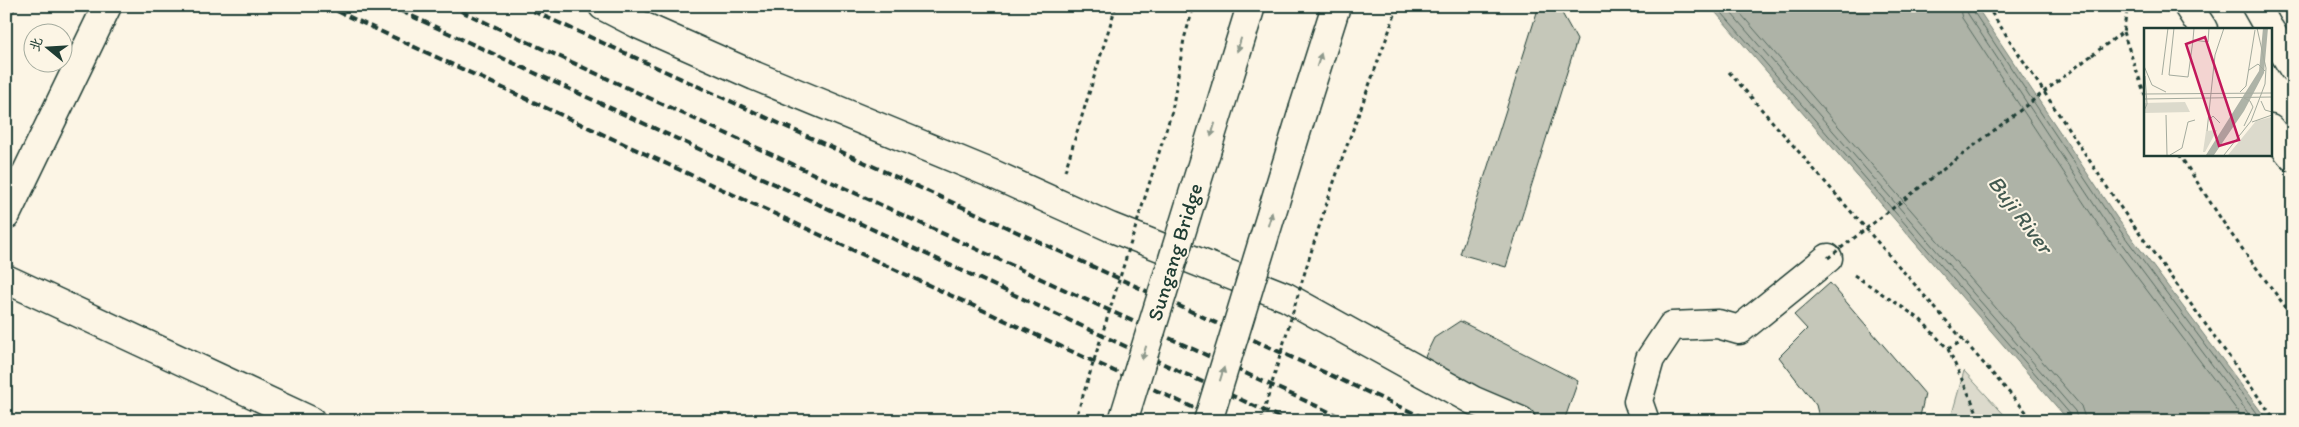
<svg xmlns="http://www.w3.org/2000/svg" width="2299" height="427" viewBox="0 0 2299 427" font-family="Itim,'LXGW WenKai TC',sans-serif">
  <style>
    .green { fill: #dcdacc; stroke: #7e8c80 }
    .water { fill: #aeb3a7; stroke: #758479 }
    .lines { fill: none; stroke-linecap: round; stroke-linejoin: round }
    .shore { stroke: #586c62; stroke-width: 1 }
    .building { fill: #c5c7b9; stroke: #1f3d34 }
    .minor-casing { stroke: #1f3d34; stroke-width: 31 }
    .major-casing { stroke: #1f3d34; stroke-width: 31 }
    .path { stroke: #1f3d34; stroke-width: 3; stroke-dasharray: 4 4; stroke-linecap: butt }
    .minor { stroke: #fcf5e5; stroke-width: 28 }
    .major { stroke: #fcf5e5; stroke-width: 28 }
    .rail { stroke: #1f3d34; stroke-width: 4; stroke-dasharray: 8 4; stroke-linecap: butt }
    .major-bridge-casing { stroke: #1f3d34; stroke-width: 31; stroke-linecap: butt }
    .path-bridge { stroke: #1f3d34; stroke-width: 3; stroke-dasharray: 4 4; stroke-linecap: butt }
    .major-bridge { stroke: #fcf5e5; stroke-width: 28 }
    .oneway { fill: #8e998c }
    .labels { text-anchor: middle; stroke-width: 4; stroke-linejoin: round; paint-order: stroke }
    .street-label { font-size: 21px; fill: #1f3d34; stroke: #fcf5e5 }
    .water-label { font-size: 22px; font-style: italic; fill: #435a51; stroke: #fcf5e5 }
    .inset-road { fill: none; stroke: #a4ab9e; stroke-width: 1 }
    .view { fill: #c2185b; fill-opacity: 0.15; stroke: #c2185b; stroke-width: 2.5 }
    .inset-edge { fill: none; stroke: #1f3d34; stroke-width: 2.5 }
  </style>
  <rect width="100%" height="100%" fill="#fcf5e5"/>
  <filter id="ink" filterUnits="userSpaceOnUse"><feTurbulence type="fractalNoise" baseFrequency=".02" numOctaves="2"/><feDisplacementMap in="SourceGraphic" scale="10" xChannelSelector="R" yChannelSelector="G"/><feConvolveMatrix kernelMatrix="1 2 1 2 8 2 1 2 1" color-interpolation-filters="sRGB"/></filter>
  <g filter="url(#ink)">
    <path class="green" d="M 1964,371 L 2010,421 L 1950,421 Z"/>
    <path class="water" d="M 1710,6 L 1976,6 L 2117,218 L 2268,421 L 2069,421 Z"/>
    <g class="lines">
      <path class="shore" d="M 1716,6 L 2071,415 L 2072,421
        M 1725,6 L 2075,411 L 2078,421
        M 1734,6 L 2081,406 L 2086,421
        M 1959,6 L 1962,18 L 2101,229 L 2245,421
        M 1966,6 L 1968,14 L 2107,224 L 2254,421
        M 1973,6 L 1973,11 L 2113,221 L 2262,421"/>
    </g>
    <path class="building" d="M 6,6 L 16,6 L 6,28 Z
      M 1539,6 L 1558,6 L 1577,40 L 1506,267 L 1460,254 Z
      M 1830,283 L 1925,394 L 1919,421 L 1820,421 L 1816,405 L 1779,357 L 1807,329 L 1794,315 Z
      M 1460,321 L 1578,381 L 1564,421 L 1539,421 L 1481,396 L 1421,365 L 1434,338 Z"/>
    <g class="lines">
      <defs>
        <path id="minor" d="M 603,6 L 640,25 L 755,76 L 995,175 L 1110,227 L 1286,297 L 1474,401 L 1521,421
          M 6,215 L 107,6
          M 6,279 L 311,421
          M 1645,421 L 1638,401 L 1650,359 L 1672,326 L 1718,324 L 1739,330 L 1828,258"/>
        <path id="major" d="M 2188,6 L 2203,29
          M 2256,6 L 2269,29
          M 2270,30 L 2293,68
          M 1227,84 L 1251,6
          M 1304,107 L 1336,6
          M 2270,129 L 2293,157"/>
      </defs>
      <use href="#minor" class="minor-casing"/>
      <use href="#major" class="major-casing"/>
      <path class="path" d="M 1987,6 L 2123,211 L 2276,421
        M 2123,32 L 2145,95
        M 2092,55 L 2123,32 L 2128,6
        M 1729,72 L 2034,421
        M 2179,154 L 2229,231 L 2293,317
        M 1065,171 L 1116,6
        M 1854,275 L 1920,319 L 1948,349 L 1981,421
        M 1948,349 L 1964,340"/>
      <use href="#minor" class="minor"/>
      <use href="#major" class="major"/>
      <path class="rail" d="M 326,6 L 1222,421
        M 390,6 L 1287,421
        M 450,6 L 1349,421
        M 522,6 L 1431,421"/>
      <defs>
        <path id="major-bridge" d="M 1123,421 L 1227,84
          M 1208,421 L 1304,107"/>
      </defs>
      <use href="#major-bridge" class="major-bridge-casing"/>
      <path class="path-bridge" d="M 1828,258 L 2092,55
        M 1075,421 L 1172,111 L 1184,39 L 1194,6
        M 1261,421 C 1290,322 1318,221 1355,124 C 1369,85 1384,46 1398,6"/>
      <use href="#major-bridge" class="major-bridge"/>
    </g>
    <defs><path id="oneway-solid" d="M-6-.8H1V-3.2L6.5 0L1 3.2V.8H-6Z" transform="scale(1.25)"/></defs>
    <g class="oneway">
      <use href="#oneway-solid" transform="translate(1239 45) rotate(107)"/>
      <use href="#oneway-solid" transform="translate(1319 60) rotate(-72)"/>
      <use href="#oneway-solid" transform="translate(1213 130) rotate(107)"/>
      <use href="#oneway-solid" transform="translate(1270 219) rotate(-73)"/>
      <use href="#oneway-solid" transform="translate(1144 353) rotate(107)"/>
      <use href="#oneway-solid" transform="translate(1222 374) rotate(-73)"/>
    </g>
  </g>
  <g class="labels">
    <g class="street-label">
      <text transform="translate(1175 252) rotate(-73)" y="7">Sungang Bridge</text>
    </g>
    <g class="water-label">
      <text transform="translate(2021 214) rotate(53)" y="8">Buji River</text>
    </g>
  </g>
  <g transform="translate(2144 28)">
    <rect width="128" height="128" fill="#fcf5e5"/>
    <path d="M 41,74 L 46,84 L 0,85 L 0,75 ZM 127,89 L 127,127 L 84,127 L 112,93 ZM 73,102 L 61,124 L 59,124 L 62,103 Z" fill="#dcdacc"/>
    <path d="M 119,0 L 124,0 L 120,45 L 100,83 L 70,127 L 62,127 L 115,43 Z" fill="#aeb3a7"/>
    <path class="inset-road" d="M 30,0 L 25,47 L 44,49 L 49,12M 50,0 L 49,12 L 64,14 L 65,0M 0,38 L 8,57 L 22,64M 105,42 L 114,36 L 121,43M 18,47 L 24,0M 96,64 L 102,58 L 111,2M 0,66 L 128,65M 100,70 L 106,73 L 109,79 L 100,98M 0,71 L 128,69M 117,73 L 121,82 L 128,84M 0,83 L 3,76 L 1,48M 22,87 L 23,127M 65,92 L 69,88 L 76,95M 108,94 L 128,87M 63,103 L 71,27 L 80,0M 26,127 L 38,120 L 44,94 L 51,92M 80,127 L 107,93 L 121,56 L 122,40 L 113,0"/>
    <path class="view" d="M 61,9 L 95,112 L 75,118 L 42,16 Z"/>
    <rect width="128" height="128" class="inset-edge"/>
  </g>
  <rect width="2299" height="427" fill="none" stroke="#fcf5e5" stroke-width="25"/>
  <rect x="12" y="12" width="2274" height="402" fill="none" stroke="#1f3d34" stroke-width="2" filter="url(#ink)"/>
  <g transform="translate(48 48) rotate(288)"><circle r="24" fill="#fcf5e5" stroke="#a4ab9e"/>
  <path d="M0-4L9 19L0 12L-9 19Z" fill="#1f3d34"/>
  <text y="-8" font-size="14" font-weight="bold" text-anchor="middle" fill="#1f3d34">北</text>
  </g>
</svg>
